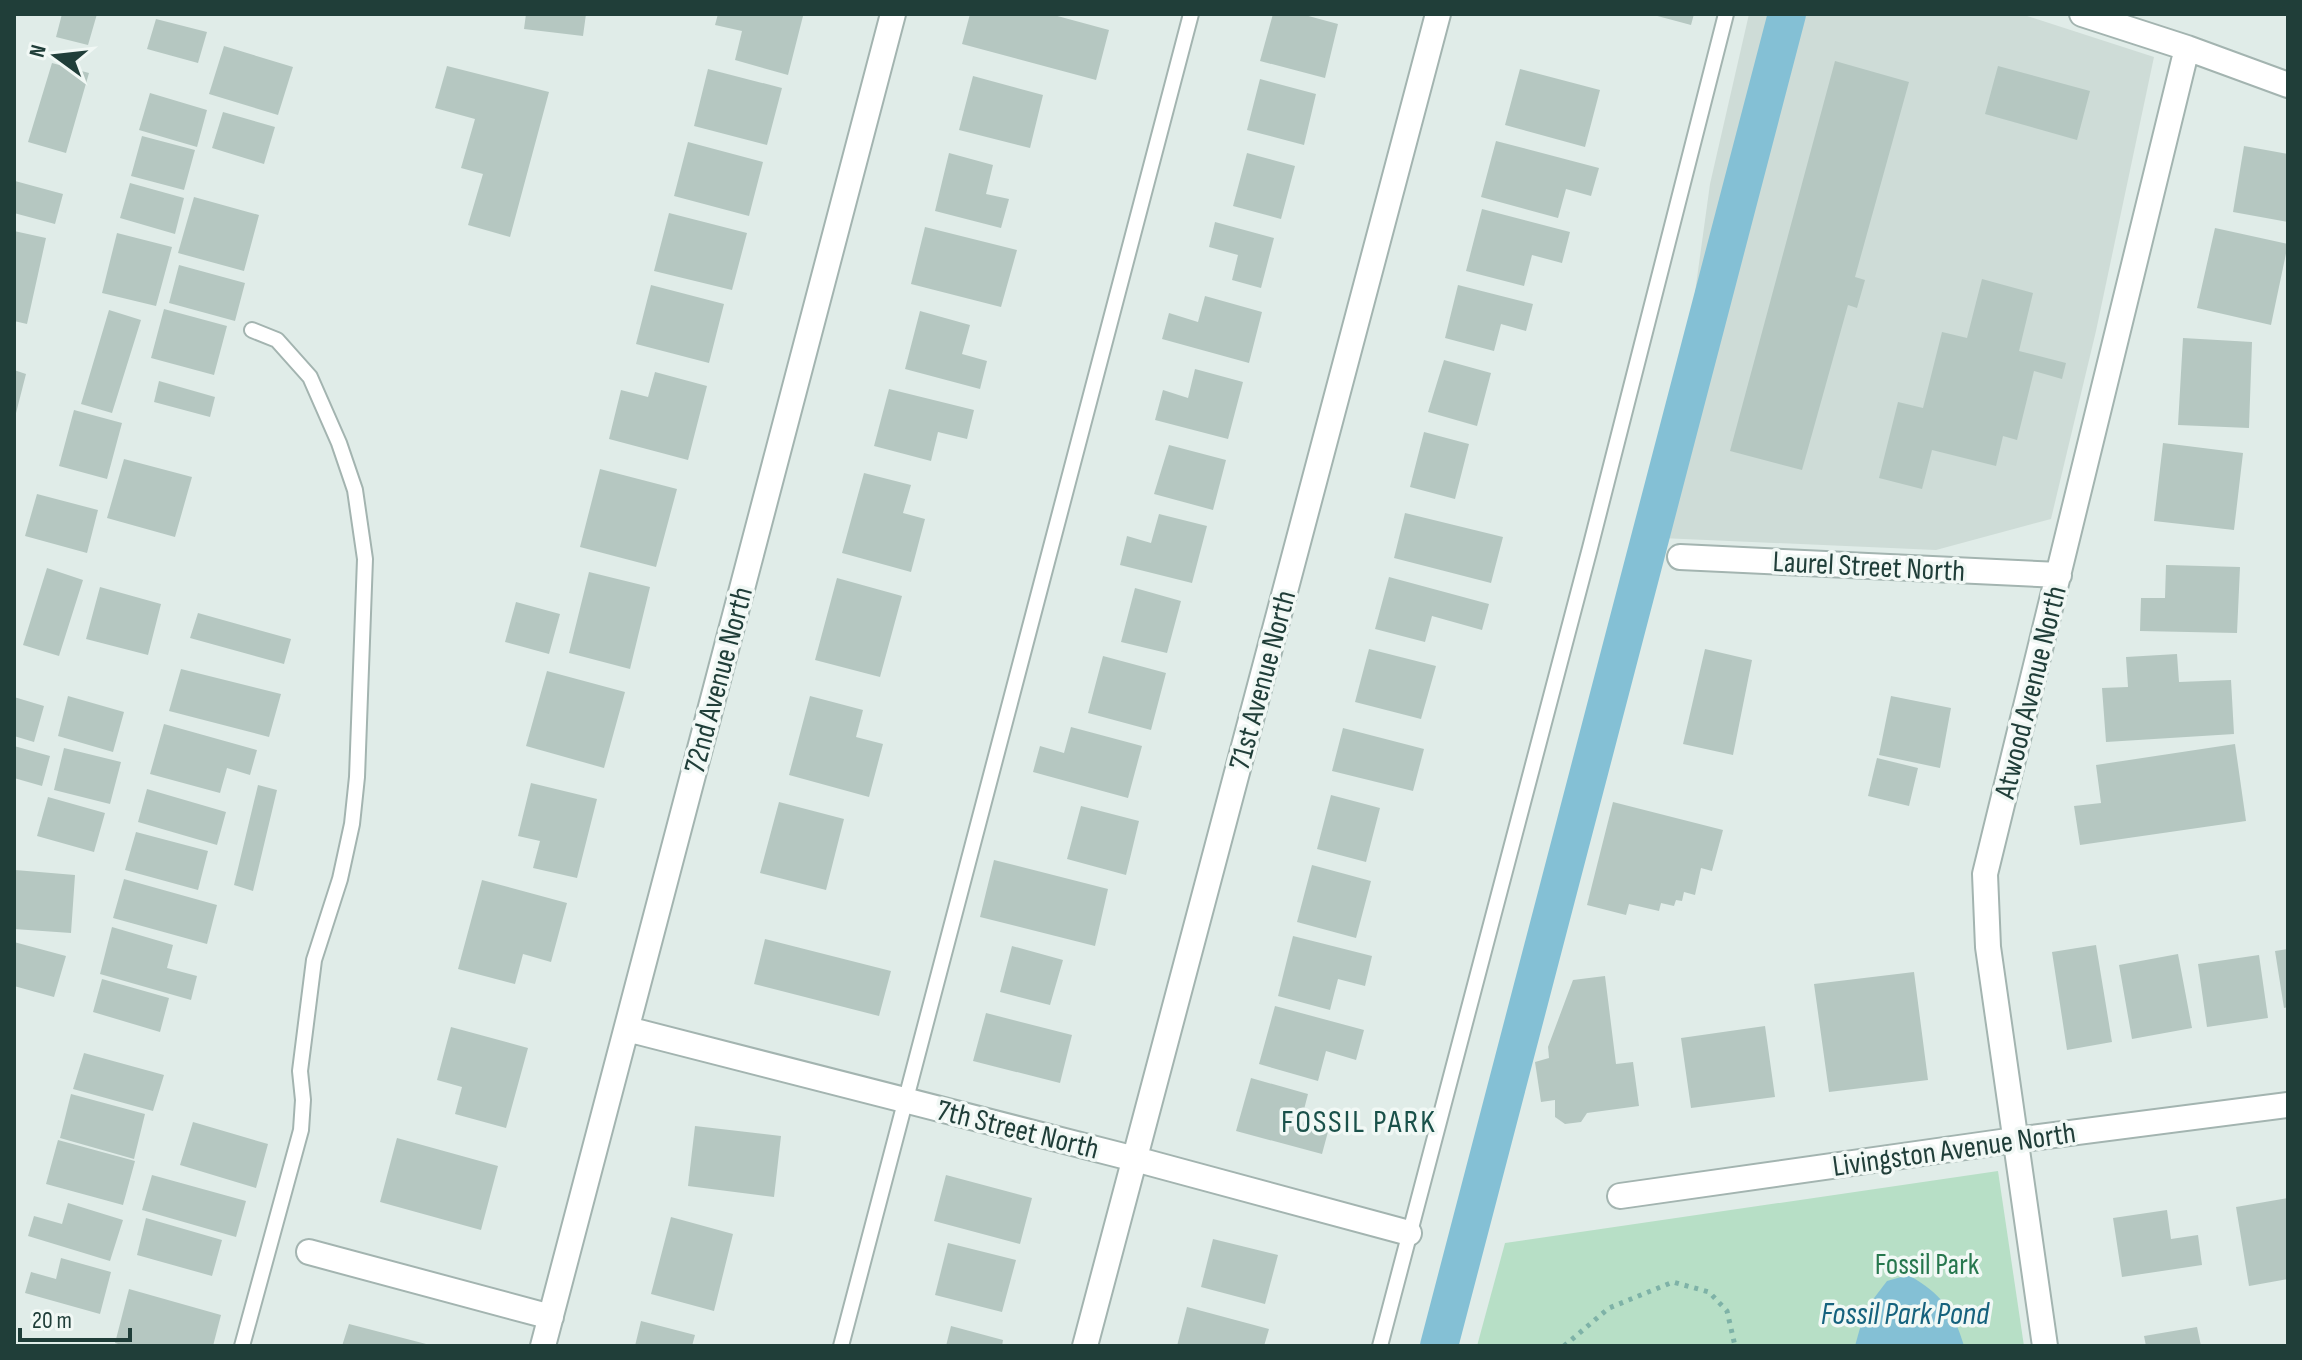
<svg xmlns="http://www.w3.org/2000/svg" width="2302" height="1360" viewBox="0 0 2302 1360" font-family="'Sofia Sans Condensed',sans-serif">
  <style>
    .built { fill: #cedcd7 }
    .green { fill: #b7dfc6 }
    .water { fill: #84c0d5 }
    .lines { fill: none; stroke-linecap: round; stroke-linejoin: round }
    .canal { stroke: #84c0d5; stroke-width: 38 }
    .building { fill: #b5c7c1 }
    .service-casing { stroke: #a3b4b0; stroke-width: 18 }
    .minor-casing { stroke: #a3b4b0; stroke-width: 28 }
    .path { stroke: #7eb2a7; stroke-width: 5; stroke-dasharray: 4 6; stroke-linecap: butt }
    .service { stroke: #fff; stroke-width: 14 }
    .minor { stroke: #fff; stroke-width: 24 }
    .labels { text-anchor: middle; stroke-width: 7; stroke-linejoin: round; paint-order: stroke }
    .street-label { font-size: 30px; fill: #203e39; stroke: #f1f8f5 }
    .park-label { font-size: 30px; fill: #27774e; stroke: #f1f8f5 }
    .neighbourhood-label { font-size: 32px; letter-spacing: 2px; fill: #1a514a; stroke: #f1f8f5 }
    .water-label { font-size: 32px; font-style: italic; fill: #16627e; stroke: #f1f8f5 }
  </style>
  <rect width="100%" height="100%" fill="#e0ece8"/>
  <path class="built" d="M 1749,14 L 2021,14 L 2154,57 L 2096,331 L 2051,519 L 1936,550 L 1661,538 L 1710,184 Z"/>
  <path class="green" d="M 1998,1171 L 2024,1346 L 1477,1346 L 1505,1243 Z"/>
  <path class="water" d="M 1908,1275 C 1941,1293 1953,1310 1964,1346 L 1855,1346 L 1865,1310 L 1887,1281 Z"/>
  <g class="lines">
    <path class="canal" d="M 1439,1346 L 1787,14"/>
  </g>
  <path class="building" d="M 62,14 L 97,14 L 88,45 L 56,37 Z
    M 526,14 L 586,14 L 583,36 L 524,29 Z
    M 718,14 L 803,16 L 788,75 L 735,60 L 742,31 L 715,25 Z
    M 970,14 L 1050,14 L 1109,30 L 1096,80 L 962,44 Z
    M 1273,14 L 1301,14 L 1338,24 L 1325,78 L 1260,61 Z
    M 1650,14 L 1694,14 L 1691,25 Z
    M 156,19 L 207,32 L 198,63 L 147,49 Z
    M 224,46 L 293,67 L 278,115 L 209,94 Z
    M 1835,61 L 1909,82 L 1855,277 L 1865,280 L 1857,308 L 1848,305 L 1802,470 L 1730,451 Z
    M 52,63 L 89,73 L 66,153 L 28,142 Z
    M 447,66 L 549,92 L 510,237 L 468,225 L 483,174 L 461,168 L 475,119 L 435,108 Z
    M 1998,66 L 2090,91 L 2077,140 L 1985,114 Z
    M 708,69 L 782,88 L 767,145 L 694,126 Z
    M 1520,69 L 1600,90 L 1585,147 L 1505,125 Z
    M 973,76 L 1043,95 L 1030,148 L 959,130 Z
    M 1260,79 L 1316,94 L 1304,145 L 1247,130 Z
    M 150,93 L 207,110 L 197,147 L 139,130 Z
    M 223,112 L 275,127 L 264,164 L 212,148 Z
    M 142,136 L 195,150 L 184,190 L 131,176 Z
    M 1496,141 L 1599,168 L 1591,196 L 1566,189 L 1558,218 L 1481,197 Z
    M 688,142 L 763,162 L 749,216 L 674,196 Z
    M 2244,146 L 2288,154 L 2288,222 L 2233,212 Z
    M 949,153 L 993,165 L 986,194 L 1009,199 L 1001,228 L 935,211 Z
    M 1247,153 L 1295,166 L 1281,219 L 1233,206 Z
    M 15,181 L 63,194 L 55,224 L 14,213 Z
    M 130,183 L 184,198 L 175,234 L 120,218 Z
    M 194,197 L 259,215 L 244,271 L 178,253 Z
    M 1482,209 L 1570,232 L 1562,263 L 1532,255 L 1524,286 L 1466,271 Z
    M 669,213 L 747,233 L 732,290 L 654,271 Z
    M 1215,222 L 1274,238 L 1261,288 L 1232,280 L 1238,255 L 1209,247 Z
    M 925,227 L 1017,250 L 1001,307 L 911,284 Z
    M 2215,228 L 2288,244 L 2271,325 L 2197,308 Z
    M 14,231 L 46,238 L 27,324 L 14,321 Z
    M 117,233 L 172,247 L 156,306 L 102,293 Z
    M 179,265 L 245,283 L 235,321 L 169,303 Z
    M 1982,279 L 2033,293 L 2019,351 L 2066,363 L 2062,379 L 2034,371 L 2017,440 L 2003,436 L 1996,466 L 1932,450 L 1922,489 L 1879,478 L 1898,402 L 1923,408 L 1942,332 L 1967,338 Z
    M 651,285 L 724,304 L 709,363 L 636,344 Z
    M 1458,285 L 1533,304 L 1526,331 L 1501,324 L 1494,351 L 1445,338 Z
    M 1205,296 L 1262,312 L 1249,363 L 1162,339 L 1169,313 L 1198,322 Z
    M 164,309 L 227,326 L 214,375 L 151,358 Z
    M 109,310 L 141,320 L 112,413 L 81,404 Z
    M 920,311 L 970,325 L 962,354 L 987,361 L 980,389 L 905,369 Z
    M 2183,338 L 2252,342 L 2249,428 L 2178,425 Z
    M 1444,360 L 1491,373 L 1477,426 L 1428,412 Z
    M 1195,369 L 1243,382 L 1228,439 L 1155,420 L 1163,390 L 1188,398 Z
    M 14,370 L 26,374 L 15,417 L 14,416 Z
    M 655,372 L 707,386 L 688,460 L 609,439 L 621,390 L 648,397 Z
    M 159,381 L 215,397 L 210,417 L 154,402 Z
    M 889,389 L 974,410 L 967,439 L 938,432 L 931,461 L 874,446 Z
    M 74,410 L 122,423 L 107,479 L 59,466 Z
    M 1424,432 L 1469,444 L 1455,499 L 1410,487 Z
    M 2163,443 L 2243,453 L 2234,530 L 2154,521 Z
    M 1169,445 L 1226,460 L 1213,510 L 1154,494 Z
    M 124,459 L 192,477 L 175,537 L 107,518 Z
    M 600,469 L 677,489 L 656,567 L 580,547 Z
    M 864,473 L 911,485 L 903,513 L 925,519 L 911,572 L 842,553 Z
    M 37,494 L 98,510 L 87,553 L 25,536 Z
    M 1405,513 L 1503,537 L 1491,583 L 1394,558 Z
    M 1159,514 L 1207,526 L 1192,583 L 1120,565 L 1127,536 L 1151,543 Z
    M 2166,565 L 2240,567 L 2237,633 L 2140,631 L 2141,598 L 2165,598 Z
    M 47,568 L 83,580 L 59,656 L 23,645 Z
    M 589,572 L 650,587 L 630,669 L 569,653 Z
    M 1389,577 L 1489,604 L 1482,630 L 1432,616 L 1425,642 L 1375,629 Z
    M 837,578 L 902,596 L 880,677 L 815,660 Z
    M 100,587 L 161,604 L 148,655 L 86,639 Z
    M 1135,588 L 1181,601 L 1167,653 L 1121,642 Z
    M 516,602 L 560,614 L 549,654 L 505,642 Z
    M 198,613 L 291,639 L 284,664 L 190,638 Z
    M 1369,649 L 1436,666 L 1421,719 L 1355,702 Z
    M 1705,649 L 1752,660 L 1733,755 L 1683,744 Z
    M 2177,654 L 2179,682 L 2231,680 L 2234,734 L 2106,742 L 2102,688 L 2128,687 L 2126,657 Z
    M 1103,656 L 1166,673 L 1151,730 L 1088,713 Z
    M 181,669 L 281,694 L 269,737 L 169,711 Z
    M 547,671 L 625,692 L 604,768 L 526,746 Z
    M 68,696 L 124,712 L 113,752 L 58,736 Z
    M 810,696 L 863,710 L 856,737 L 883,744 L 869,797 L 789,775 Z
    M 1891,696 L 1951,708 L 1940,768 L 1879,755 Z
    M 14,697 L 44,706 L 34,742 L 14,736 Z
    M 164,724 L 257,750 L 250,775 L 227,768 L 220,793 L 150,774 Z
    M 1071,727 L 1142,746 L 1128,798 L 1033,772 L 1040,746 L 1064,753 Z
    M 1343,728 L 1424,749 L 1413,791 L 1332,771 Z
    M 2235,744 L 2246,821 L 2080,845 L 2074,806 L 2101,803 L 2096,765 Z
    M 14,746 L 50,756 L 42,786 L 14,778 Z
    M 64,748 L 121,762 L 110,804 L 54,790 Z
    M 1877,758 L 1918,768 L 1909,806 L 1868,796 Z
    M 531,783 L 597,799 L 577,878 L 533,868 L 540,841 L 518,836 Z
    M 258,785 L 277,790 L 253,891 L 234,885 Z
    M 147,789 L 226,812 L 217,845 L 138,822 Z
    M 1331,795 L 1380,808 L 1366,862 L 1317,849 Z
    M 48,797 L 105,813 L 94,852 L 37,836 Z
    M 779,802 L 844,819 L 826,890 L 760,873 Z
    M 1613,802 L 1723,830 L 1712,871 L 1701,868 L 1695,895 L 1684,892 L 1682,901 L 1676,900 L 1674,906 L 1661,903 L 1659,911 L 1629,904 L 1626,915 L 1587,905 Z
    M 1081,806 L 1139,821 L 1126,875 L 1067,859 Z
    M 136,832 L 208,851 L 198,890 L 125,870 Z
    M 994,860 L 1108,889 L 1095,946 L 980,917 Z
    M 1312,865 L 1371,881 L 1356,938 L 1297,922 Z
    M 15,870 L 75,875 L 71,933 L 14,929 Z
    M 124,879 L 217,905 L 207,944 L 113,918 Z
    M 482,880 L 567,903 L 551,962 L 523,954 L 515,984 L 458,969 Z
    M 112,927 L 173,945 L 167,968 L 197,976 L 191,1000 L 100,974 Z
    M 1293,936 L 1372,956 L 1365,986 L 1338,979 L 1330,1010 L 1278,996 Z
    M 765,939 L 891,971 L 879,1016 L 754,984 Z
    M 14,942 L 66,956 L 54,997 L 14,986 Z
    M 2096,945 L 2112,1042 L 2067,1050 L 2052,952 Z
    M 1012,946 L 1063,960 L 1050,1005 L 1000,992 Z
    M 2288,949 L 2288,1007 L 2284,1008 L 2275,951 Z
    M 2178,954 L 2192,1028 L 2132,1039 L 2119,965 Z
    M 2259,955 L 2268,1018 L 2207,1027 L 2198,964 Z
    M 1914,972 L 1928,1080 L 1829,1092 L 1814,984 Z
    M 1605,976 L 1616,1064 L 1633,1062 L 1639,1106 L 1587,1113 L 1581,1122 L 1565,1124 L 1555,1117 L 1555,1100 L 1541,1102 L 1535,1062 L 1549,1058 L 1548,1047 L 1573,980 Z
    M 102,979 L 169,998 L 160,1032 L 93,1012 Z
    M 1275,1006 L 1364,1030 L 1356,1060 L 1326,1051 L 1318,1081 L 1259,1064 Z
    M 986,1013 L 1072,1035 L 1060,1083 L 973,1061 Z
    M 1765,1026 L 1775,1097 L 1691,1108 L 1681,1038 Z
    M 451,1027 L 528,1048 L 506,1128 L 455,1114 L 462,1087 L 437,1080 Z
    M 84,1053 L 164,1075 L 153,1111 L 73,1089 Z
    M 1251,1078 L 1308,1094 L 1301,1121 L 1329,1128 L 1322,1154 L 1236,1131 Z
    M 71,1094 L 145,1114 L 134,1159 L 60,1138 Z
    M 193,1122 L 268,1144 L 256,1188 L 180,1165 Z
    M 695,1126 L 781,1136 L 774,1197 L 688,1186 Z
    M 397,1138 L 498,1166 L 481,1230 L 380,1202 Z
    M 58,1140 L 135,1161 L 123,1205 L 46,1184 Z
    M 152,1175 L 246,1201 L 236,1237 L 142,1210 Z
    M 946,1175 L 1032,1198 L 1020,1244 L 934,1221 Z
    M 2288,1198 L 2288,1279 L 2249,1286 L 2236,1207 Z
    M 68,1203 L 123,1220 L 110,1261 L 28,1236 L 34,1216 L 62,1224 Z
    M 2167,1210 L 2171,1239 L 2198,1235 L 2202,1265 L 2122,1277 L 2113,1218 Z
    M 671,1217 L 733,1234 L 714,1311 L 651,1294 Z
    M 146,1218 L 222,1240 L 212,1276 L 137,1255 Z
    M 1213,1239 L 1278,1255 L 1265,1304 L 1201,1287 Z
    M 948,1243 L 1016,1260 L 1002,1312 L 935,1295 Z
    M 61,1258 L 111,1272 L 100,1314 L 25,1293 L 31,1272 L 56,1279 Z
    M 129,1289 L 221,1315 L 213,1346 L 124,1346 L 115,1343 Z
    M 1187,1307 L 1269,1329 L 1264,1346 L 1177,1346 Z
    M 641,1321 L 695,1335 L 692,1346 L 635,1346 Z
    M 349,1324 L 430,1345 L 430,1346 L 342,1346 Z
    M 951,1326 L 1003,1340 L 1002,1346 L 946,1346 Z
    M 2197,1327 L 2201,1346 L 2146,1346 L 2144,1336 Z"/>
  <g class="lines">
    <defs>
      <path id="service" d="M 242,1346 L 301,1130 L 303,1100 L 300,1071 L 314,960 L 340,879 L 352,824 L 357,777 L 365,559 L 355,490 L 339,443 L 310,377 L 277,340 L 252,330
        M 841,1346 L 1191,14
        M 1380,1346 L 1590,548 L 1726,14"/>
      <path id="minor" d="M 2082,14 L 2187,48 L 2288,85
        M 1680,557 L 2059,575
        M 627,1029 L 1135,1159 L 1409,1233
        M 1620,1196 L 2015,1140 L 2288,1105
        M 309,1252 L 551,1317
        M 543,1346 L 893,14
        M 1085,1346 L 1438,14
        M 2045,1346 L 1988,947 L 1985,874 L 2187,48"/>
    </defs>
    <use href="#service" class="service-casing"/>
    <use href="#minor" class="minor-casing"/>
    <path class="path" d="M 1564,1346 L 1609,1308 L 1673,1282 L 1709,1292 L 1727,1311 L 1735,1346"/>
    <use href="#service" class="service"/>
    <use href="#minor" class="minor"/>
  </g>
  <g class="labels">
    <g class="street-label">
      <text transform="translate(1869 566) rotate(3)" y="10">Laurel Street North</text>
      <text transform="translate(718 680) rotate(-75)" y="10">72nd Avenue North</text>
      <text transform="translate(1262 680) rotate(-75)" y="10">71st Avenue North</text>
      <text transform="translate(2030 692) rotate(-76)" y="10">Atwood Avenue North</text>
      <text transform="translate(1018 1129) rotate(14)" y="10">7th Street North</text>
      <text transform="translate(1954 1149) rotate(-8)" y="10">Livingston Avenue North</text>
    </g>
    <g class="park-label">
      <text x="1927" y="1274">Fossil Park</text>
    </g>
    <g class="neighbourhood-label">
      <text x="1359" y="1132">FOSSIL PARK</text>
    </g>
    <g class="water-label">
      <text x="1905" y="1324">Fossil Park Pond</text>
    </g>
  </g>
  <rect width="2302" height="1360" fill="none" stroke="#203e39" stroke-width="32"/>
  <g transform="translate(56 56) rotate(285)" stroke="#f1f8f5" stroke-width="6" paint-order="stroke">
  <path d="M0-6L14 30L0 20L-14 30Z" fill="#203e39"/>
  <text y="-12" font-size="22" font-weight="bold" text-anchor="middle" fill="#203e39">N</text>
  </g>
  <path d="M20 1328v12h110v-12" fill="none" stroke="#203e39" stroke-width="4"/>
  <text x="32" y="1328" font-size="24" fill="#203e39" stroke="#f1f8f5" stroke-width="6" paint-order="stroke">20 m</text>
</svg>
